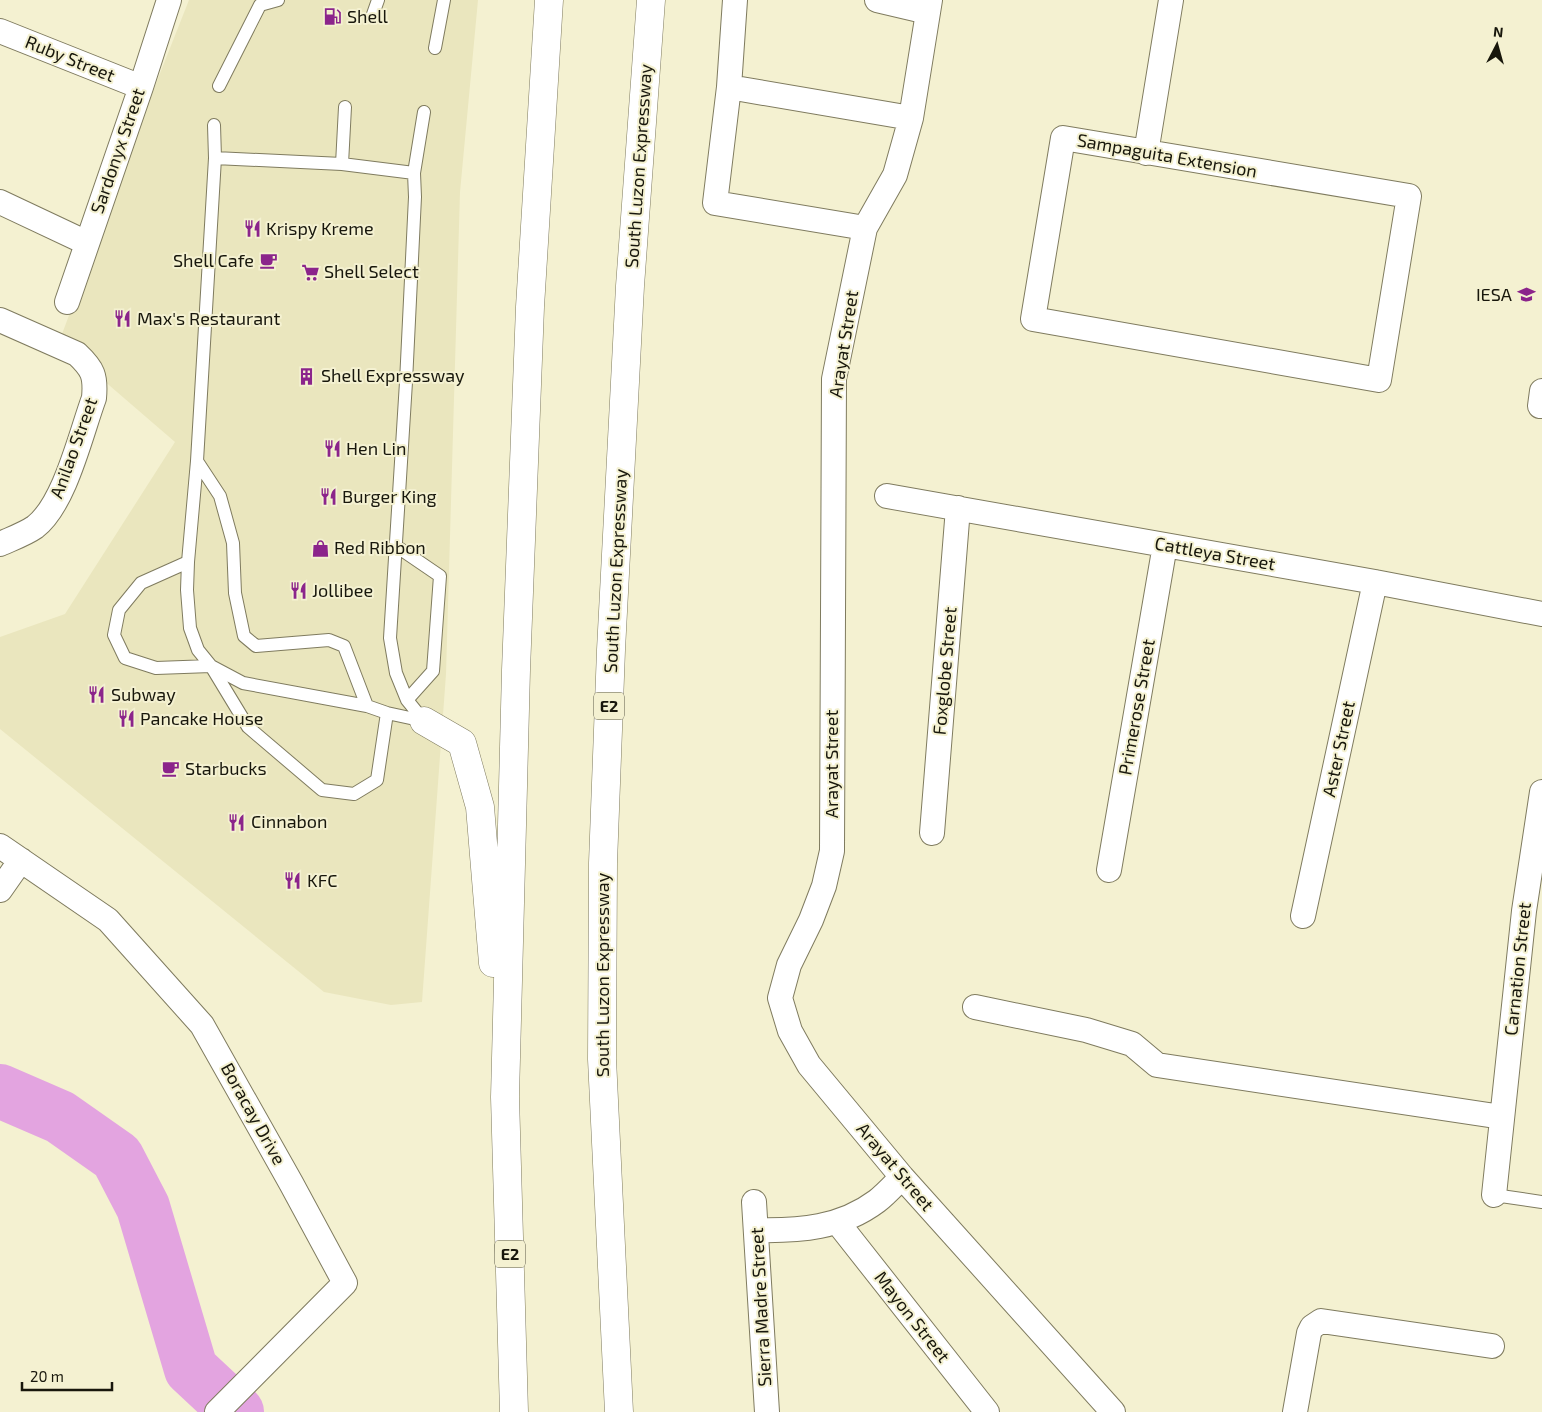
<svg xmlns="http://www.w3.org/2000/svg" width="1542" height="1412" viewBox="0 0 1542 1412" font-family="'Exo 2',sans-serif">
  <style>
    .built { fill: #eae6be }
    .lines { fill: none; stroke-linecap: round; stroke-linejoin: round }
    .river { stroke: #e3a4e0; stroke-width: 54 }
    .service-casing { stroke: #7f7b5f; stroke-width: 14 }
    .minor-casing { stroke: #7f7b5f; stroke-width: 26 }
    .motorway-casing { stroke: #7f7b5f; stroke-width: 29 }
    .service { stroke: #fff; stroke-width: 12 }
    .minor { stroke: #fff; stroke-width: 24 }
    .motorway { stroke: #fff; stroke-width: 28 }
    .labels { text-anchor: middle; stroke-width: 4; stroke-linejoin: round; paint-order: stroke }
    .shield { fill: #f4f1d1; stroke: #5a5847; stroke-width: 1 }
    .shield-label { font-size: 16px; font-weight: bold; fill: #18170c }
    .poi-label { font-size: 18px; fill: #18170c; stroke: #f4f1d1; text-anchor: start }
    .street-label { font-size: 18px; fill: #18170c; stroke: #f4f1d1 }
  </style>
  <rect width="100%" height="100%" fill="#f4f1d1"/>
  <path class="built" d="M 189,0 L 478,0 L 460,192 L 446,674 L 422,1002 L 391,1005 L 324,992 L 0,729 L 0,637 L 65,614 L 175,442 L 59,342 L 157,81 Z"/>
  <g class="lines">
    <path class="river" d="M 0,1091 L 60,1117 L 117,1157 L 143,1207 L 191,1369 L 237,1412"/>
    <defs>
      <path id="service" d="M 372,17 L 378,0
        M 435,48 L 444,0
        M 219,86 L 260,5 L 278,0
        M 214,125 L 215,158
        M 215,158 L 342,164 L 414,173 L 415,197 L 406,382 L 390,638 L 396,673 L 407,700 L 424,721 L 387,713 L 367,706 L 243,683 L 211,666 L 198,650 L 190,628 L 187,590 L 188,562 L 197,461 Z
        M 342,164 L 345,107
        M 414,173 L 424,112
        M 197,461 L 220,496 L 233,543 L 235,593 L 244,636 L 256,646 L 329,640 L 344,646 L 367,706
        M 396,546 L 440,576 L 433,671 L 407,700
        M 188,562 L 141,583 L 119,610 L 114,635 L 125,658 L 156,668 L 211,666 L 248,727 L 322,790 L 354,794 L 377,780 L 387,713
        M 1494,1195 L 1542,1202"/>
      <path id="minor" d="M 735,0 L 729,87 L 715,203 L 865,228
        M 877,0 L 928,12
        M 930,0 L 911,118 L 895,175 L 865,228 L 834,379 L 832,851 L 824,886 L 811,920 L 789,965 L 780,998 L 790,1031 L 809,1065 L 902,1177 L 1113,1412
        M 0,31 L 141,87
        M 729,87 L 911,118
        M 1063,138 L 1409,196 L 1379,380 L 1033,319 Z
        M 1146,153 L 1171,0
        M 0,202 L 87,243
        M 67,302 L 141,87 L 169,0
        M 0,320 L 77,354 C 93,369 96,376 94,398 C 81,433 65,504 35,527 C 25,534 11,539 0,544
        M 1542,391 L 1540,406 L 1542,406
        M 887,496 L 1375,582 L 1542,614
        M 932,833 L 958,508
        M 0,846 L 108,920 L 202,1025 L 291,1183 L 345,1283 L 217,1412
        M 1109,870 L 1165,545
        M 0,890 L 21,860
        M 1303,916 L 1375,582
        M 975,1007 L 1086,1030 L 1132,1044 L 1157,1065 L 1502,1117
        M 1494,1195 L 1524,911 L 1542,792
        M 754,1202 L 767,1412
        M 838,1223 L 987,1412
        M 756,1230 C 800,1231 841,1228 877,1201 C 886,1194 894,1185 902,1177
        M 1295,1412 L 1309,1333 L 1312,1327 L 1321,1321 L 1492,1346"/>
      <path id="motorway" d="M 424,721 L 462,743 L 480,807 L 493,963
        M 514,1412 L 505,1097 L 516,670 L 530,307 L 549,0
        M 619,1412 L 602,1059 L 603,863 L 611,650 L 630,286 L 651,0"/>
    </defs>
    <use href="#service" class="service-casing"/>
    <use href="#minor" class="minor-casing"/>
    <use href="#motorway" class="motorway-casing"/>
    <use href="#service" class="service"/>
    <use href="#minor" class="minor"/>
    <use href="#motorway" class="motorway"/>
  </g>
  <defs>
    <symbol id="fuel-bare" viewBox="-9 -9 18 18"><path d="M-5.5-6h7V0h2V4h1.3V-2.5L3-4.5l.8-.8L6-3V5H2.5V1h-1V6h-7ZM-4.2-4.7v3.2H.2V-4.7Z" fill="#8b248b" stroke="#f4f1d1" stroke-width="2.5" paint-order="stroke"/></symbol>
    <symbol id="restaurant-bare" viewBox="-9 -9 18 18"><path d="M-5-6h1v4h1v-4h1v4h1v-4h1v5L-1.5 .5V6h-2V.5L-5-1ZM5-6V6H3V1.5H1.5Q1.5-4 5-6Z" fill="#8b248b" stroke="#f4f1d1" stroke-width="2.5" paint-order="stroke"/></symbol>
    <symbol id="cafe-bare" viewBox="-9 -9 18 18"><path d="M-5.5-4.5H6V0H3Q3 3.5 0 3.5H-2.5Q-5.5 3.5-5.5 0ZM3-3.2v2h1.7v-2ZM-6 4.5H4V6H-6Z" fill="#8b248b" stroke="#f4f1d1" stroke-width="2.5" paint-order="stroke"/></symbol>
    <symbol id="supermarket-bare" viewBox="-9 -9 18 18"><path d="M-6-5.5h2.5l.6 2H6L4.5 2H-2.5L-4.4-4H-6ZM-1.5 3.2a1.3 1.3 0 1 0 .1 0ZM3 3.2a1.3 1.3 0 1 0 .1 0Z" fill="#8b248b" stroke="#f4f1d1" stroke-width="2.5" paint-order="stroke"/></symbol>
    <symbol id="school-bare" viewBox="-9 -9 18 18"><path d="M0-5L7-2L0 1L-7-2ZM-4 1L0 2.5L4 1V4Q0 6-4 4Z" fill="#8b248b" stroke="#f4f1d1" stroke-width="2.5" paint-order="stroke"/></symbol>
    <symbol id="building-bare" viewBox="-9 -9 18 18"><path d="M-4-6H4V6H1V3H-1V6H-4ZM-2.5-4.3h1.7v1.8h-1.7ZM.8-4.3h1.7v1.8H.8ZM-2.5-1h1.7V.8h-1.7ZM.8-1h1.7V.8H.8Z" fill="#8b248b" stroke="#f4f1d1" stroke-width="2.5" paint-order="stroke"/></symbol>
    <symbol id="shop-bare" viewBox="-9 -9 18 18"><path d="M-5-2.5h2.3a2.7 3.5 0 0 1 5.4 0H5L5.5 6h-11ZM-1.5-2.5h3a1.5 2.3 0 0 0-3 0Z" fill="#8b248b" stroke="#f4f1d1" stroke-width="2.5" paint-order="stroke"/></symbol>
  </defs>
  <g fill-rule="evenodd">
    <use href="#fuel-bare" x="320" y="4" width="25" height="25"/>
    <use href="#restaurant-bare" x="240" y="216" width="25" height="25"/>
    <use href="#cafe-bare" x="256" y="248" width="25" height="25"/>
    <use href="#supermarket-bare" x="298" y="260" width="25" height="25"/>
    <use href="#school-bare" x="1514" y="282" width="25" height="25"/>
    <use href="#restaurant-bare" x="110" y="306" width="25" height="25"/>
    <use href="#building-bare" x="294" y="364" width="25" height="25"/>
    <use href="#restaurant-bare" x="320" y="436" width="25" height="25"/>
    <use href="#restaurant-bare" x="316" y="484" width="25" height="25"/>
    <use href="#shop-bare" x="308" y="536" width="25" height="25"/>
    <use href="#restaurant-bare" x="286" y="578" width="25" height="25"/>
    <use href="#restaurant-bare" x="84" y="682" width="25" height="25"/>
    <use href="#restaurant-bare" x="114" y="706" width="25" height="25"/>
    <use href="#cafe-bare" x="158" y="756" width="25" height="25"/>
    <use href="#restaurant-bare" x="224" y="810" width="25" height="25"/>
    <use href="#restaurant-bare" x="280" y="868" width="25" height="25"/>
  </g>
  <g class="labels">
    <g class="shield">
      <rect x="594" y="692.5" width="30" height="27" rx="4"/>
      <rect x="495" y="1240.5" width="30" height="27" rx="4"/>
    </g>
    <g class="shield-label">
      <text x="609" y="712">E2</text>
      <text x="510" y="1260">E2</text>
    </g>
    <g class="poi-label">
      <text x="347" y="23">Shell</text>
      <text x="266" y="235">Krispy Kreme</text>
      <text x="254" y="267" text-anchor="end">Shell Cafe</text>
      <text x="324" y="278">Shell Select</text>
      <text x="1512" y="301" text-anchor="end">IESA</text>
      <text x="137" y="325">Max's Restaurant</text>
      <text x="321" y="382">Shell Expressway</text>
      <text x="346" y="455">Hen Lin</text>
      <text x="342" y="503">Burger King</text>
      <text x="334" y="554">Red Ribbon</text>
      <text x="312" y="597">Jollibee</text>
      <text x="111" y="701">Subway</text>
      <text x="140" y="725">Pancake House</text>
      <text x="185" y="775">Starbucks</text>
      <text x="251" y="828">Cinnabon</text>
      <text x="307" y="887">KFC</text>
    </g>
    <g class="street-label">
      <text transform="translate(70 59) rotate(22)" y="6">Ruby Street</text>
      <text transform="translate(118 151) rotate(-71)" y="6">Sardonyx Street</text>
      <text transform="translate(1167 156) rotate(10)" y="6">Sampaguita Extension</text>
      <text transform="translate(639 166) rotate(-86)" y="6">South Luzon Expressway</text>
      <text transform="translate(844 344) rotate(-81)" y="6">Arayat Street</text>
      <text transform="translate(74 448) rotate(-70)" y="6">Anilao Street</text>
      <text transform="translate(1215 554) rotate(10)" y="6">Cattleya Street</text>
      <text transform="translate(616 571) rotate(-87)" y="6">South Luzon Expressway</text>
      <text transform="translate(945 671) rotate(-85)" y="6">Foxglobe Street</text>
      <text transform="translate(1137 707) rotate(-80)" y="6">Primerose Street</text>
      <text transform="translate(1339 749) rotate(-78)" y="6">Aster Street</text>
      <text transform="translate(832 764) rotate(-90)" y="6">Arayat Street</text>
      <text transform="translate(1518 969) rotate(-84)" y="6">Carnation Street</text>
      <text transform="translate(603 975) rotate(-90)" y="6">South Luzon Expressway</text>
      <text transform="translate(253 1114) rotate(61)" y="6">Boracay Drive</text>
      <text transform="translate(895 1167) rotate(50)" y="6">Arayat Street</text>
      <text transform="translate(761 1307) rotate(-93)" y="6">Sierra Madre Street</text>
      <text transform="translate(912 1317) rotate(52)" y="6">Mayon Street</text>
    </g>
  </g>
  <g transform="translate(1497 45) rotate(6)" stroke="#f4f1d1" stroke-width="4" paint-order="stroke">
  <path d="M0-4L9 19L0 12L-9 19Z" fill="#18170c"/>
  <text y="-8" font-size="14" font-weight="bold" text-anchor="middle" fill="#18170c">N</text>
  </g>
  <path d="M22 1382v8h90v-8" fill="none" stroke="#18170c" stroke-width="2.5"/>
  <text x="30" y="1382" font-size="15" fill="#18170c" stroke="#f4f1d1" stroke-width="4" paint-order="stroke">20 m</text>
</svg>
